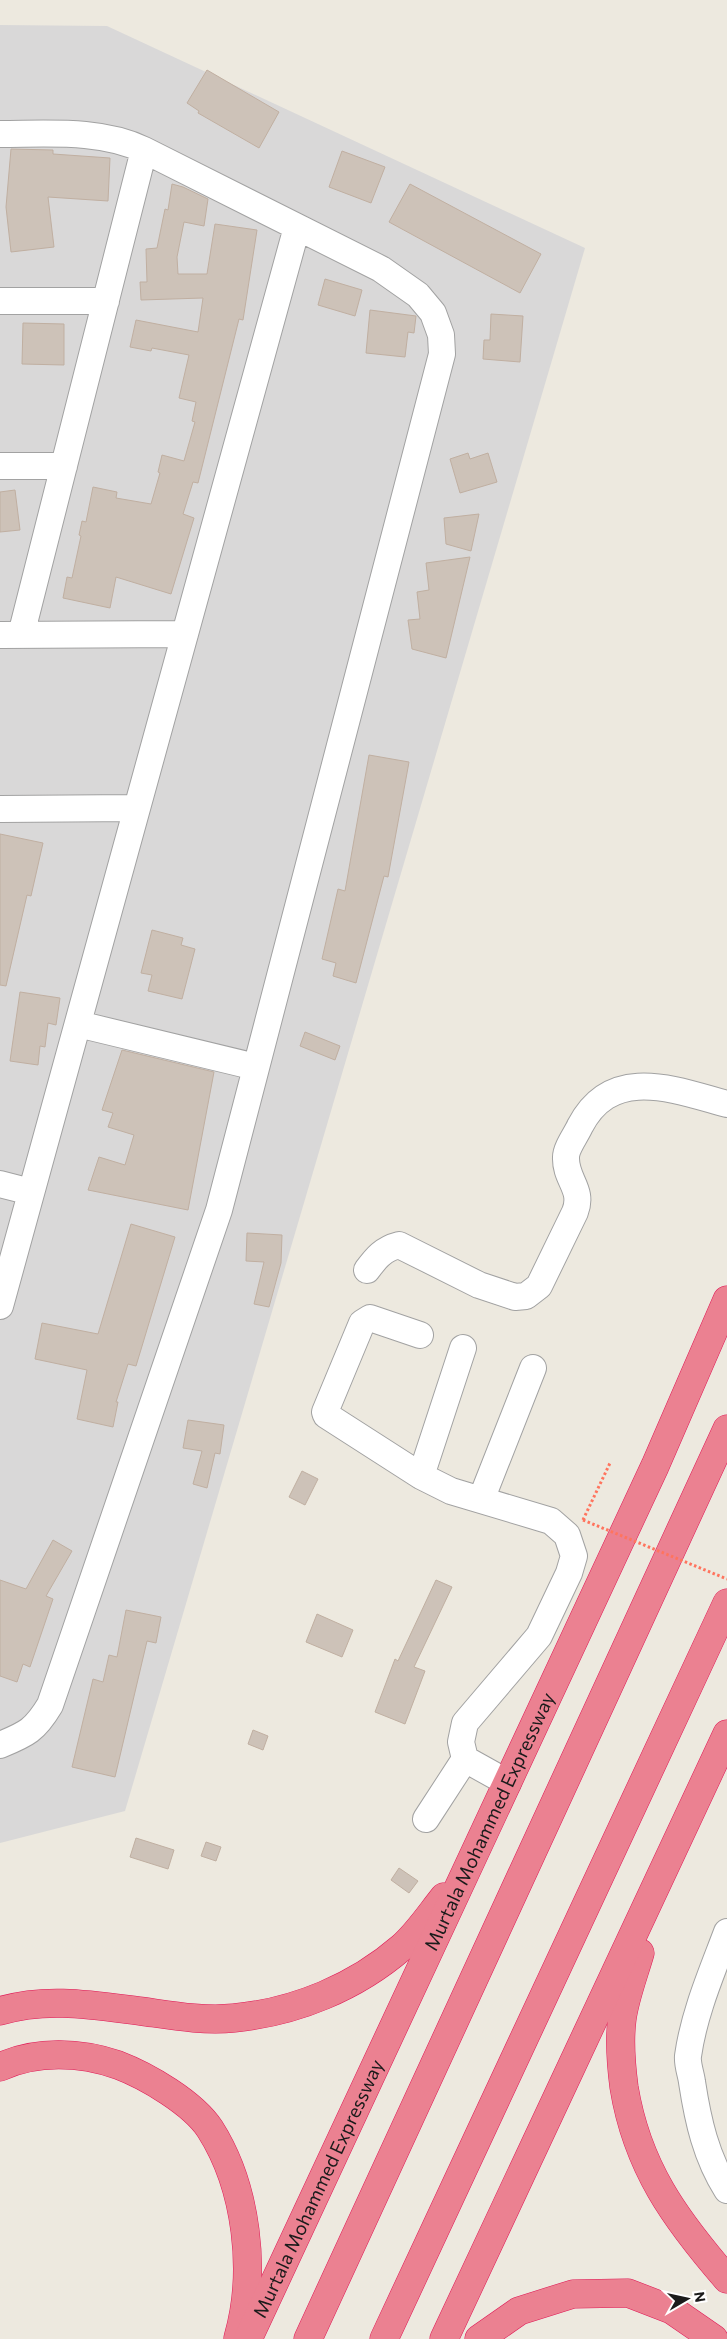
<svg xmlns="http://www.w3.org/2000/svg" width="727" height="2339" viewBox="0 0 727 2339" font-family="Commissioner,sans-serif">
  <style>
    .residential { fill: #d9d8d8 }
    .building { fill: #cdc2b8; stroke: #c0afa1 }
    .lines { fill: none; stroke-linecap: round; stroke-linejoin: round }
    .minor-casing { stroke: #a2a2a2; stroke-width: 28 }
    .highway-casing { stroke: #df1956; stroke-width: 29 }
    .path { stroke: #ff745e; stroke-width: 3; stroke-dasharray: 2.5 2.5; stroke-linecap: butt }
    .minor { stroke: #fff; stroke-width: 26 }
    .highway { stroke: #eb8191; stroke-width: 28 }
    .path-bridge { stroke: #ff745e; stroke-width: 3; stroke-dasharray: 2.5 2.5; stroke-linecap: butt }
    .labels { text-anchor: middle; stroke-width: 4; stroke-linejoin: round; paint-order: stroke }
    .street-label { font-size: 19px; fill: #1b1b1b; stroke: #fff }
  </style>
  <rect width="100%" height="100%" fill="#ede9df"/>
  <path class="residential" d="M 0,25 L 107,26 L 585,248 L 125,1811 L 0,1843 Z"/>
  <path class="building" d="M 207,70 L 279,112 L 259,148 L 198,113 L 199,111 L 187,103 Z
    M 11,149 L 53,150 L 53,154 L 110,158 L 108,201 L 48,197 L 54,247 L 11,252 L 6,207 Z
    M 342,151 L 385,167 L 371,203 L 329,187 Z
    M 172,184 L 183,187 L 208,199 L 204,226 L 184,222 L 177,257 L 178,274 L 207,274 L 215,224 L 257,230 L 243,320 L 239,319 L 198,483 L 193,482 L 183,514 L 194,518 L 171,594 L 116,577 L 110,608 L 63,598 L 67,577 L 72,578 L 81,536 L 79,535 L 82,521 L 86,522 L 93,487 L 117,492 L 116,498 L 151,504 L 160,473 L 158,472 L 162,455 L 184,461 L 195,422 L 192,421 L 196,402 L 179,398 L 189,355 L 152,348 L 151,351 L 130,347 L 136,320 L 198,332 L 203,298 L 141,300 L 140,282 L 147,282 L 146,249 L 157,248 L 165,209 L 168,210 Z
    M 410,184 L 541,254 L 520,293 L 389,222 Z
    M 325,279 L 362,290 L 355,316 L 318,305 Z
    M 370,310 L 416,316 L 414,333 L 408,332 L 405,357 L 366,353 Z
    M 491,314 L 523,316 L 520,362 L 483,359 L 484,340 L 490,340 Z
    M 23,323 L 64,324 L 64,365 L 22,364 Z
    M 468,453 L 470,459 L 488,453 L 497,482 L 460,493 L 450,459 Z
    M 15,490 L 20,530 L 0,532 L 0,492 Z
    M 479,514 L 471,551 L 446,544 L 444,518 Z
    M 470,557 L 446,658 L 412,649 L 408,620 L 420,619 L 417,592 L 429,590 L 426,563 Z
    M 369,755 L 409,762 L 388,877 L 384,876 L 356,983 L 333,976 L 336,963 L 322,959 L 338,889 L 345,891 Z
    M 0,834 L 43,843 L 31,896 L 27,895 L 6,986 L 0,985 Z
    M 152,930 L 183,938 L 181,945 L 195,949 L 182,999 L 148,991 L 152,975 L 141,973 Z
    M 20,992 L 60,998 L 56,1025 L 48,1023 L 45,1047 L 40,1046 L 38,1065 L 10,1061 Z
    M 305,1032 L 340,1046 L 335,1060 L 300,1046 Z
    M 122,1050 L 214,1072 L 188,1210 L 88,1190 L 99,1157 L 125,1165 L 134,1135 L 108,1127 L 113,1113 L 102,1110 Z
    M 131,1224 L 175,1237 L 136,1366 L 128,1364 L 116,1402 L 118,1402 L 113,1427 L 77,1419 L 87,1370 L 35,1359 L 42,1323 L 98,1334 Z
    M 247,1233 L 282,1235 L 281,1263 L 269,1307 L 254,1304 L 264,1262 L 246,1261 Z
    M 188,1420 L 224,1425 L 220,1454 L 215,1453 L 207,1488 L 193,1484 L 202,1451 L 183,1448 Z
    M 302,1471 L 318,1479 L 305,1505 L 289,1497 Z
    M 53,1540 L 72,1551 L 46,1596 L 53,1599 L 30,1667 L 23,1664 L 17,1682 L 0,1676 L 0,1580 L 26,1589 Z
    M 436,1580 L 452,1587 L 414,1667 L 425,1671 L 405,1724 L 375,1712 L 395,1659 L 398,1661 Z
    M 126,1610 L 161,1617 L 156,1643 L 147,1641 L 115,1777 L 72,1767 L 93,1679 L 103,1682 L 109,1655 L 117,1657 Z
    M 317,1614 L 353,1630 L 342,1657 L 306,1642 Z
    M 253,1730 L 268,1736 L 263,1750 L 248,1744 Z
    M 136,1838 L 174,1850 L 168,1869 L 130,1857 Z
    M 206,1842 L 221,1847 L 216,1861 L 201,1856 Z
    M 399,1868 L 418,1881 L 409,1893 L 391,1880 Z"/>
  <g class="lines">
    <defs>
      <path id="minor" d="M 0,134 C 47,134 101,129 144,150 L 381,269 L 418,295 L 433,313 L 441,335 L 442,354 L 219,1210 L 50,1705 C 35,1730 27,1734 0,1745
        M 0,301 L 106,301
        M 0,466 L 64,466
        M 0,635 L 185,634
        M 21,635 L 144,150
        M 0,809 L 137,808
        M 78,1024 L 256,1067
        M 0,1184 L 31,1192
        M 367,1270 C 376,1258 383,1249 399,1245 L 479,1285 L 515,1297 L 526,1296 L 539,1286 L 575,1212 C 584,1189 565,1180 566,1157 C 566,1148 576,1135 580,1126 C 612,1064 675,1090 727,1104
        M 0,1306 L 297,227
        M 420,1335 L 370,1318 L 362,1323 L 325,1412 L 326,1415 L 421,1476 L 451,1491 L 551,1521 L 567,1535 L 574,1556 L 569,1573 L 539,1636 L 465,1723 L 461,1742 L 465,1759 L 508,1783
        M 421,1476 L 463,1348
        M 481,1500 L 533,1368
        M 426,1819 L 465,1759
        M 727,1932 C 712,1972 694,2013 688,2056 C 687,2064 691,2074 692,2082 C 698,2121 706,2157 727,2190"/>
      <g id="highway">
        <path d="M 640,1953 C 634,1974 625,1997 622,2019 C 619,2042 621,2064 624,2087 C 637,2167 675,2219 727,2279"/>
        <path d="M 0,2011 C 48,1996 98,2006 147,2012 C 175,2016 205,2021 234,2018 C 296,2012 356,1987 402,1947 C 418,1933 431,1913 444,1897"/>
        <path d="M 0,2067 C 36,2050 81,2052 118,2065 C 147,2076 193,2103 210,2129 C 247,2187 257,2272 238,2338"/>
        <path id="s1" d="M 248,2339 L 655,1466 L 727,1300"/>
        <path d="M 308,2339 L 727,1429"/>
        <path d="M 384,2339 L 727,1603"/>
        <path d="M 444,2339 L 727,1734"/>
        <path d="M 479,2339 L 519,2311 L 573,2294 L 628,2293 L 672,2310 L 714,2339"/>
      </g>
    </defs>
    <use href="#minor" class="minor-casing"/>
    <use href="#highway" class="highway-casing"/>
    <path class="path" d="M 583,1520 L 610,1463"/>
    <use href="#minor" class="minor"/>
    <use href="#highway" class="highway"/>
    <path class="path-bridge" d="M 583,1520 L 727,1579"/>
  </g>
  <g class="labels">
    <g class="street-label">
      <text dy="7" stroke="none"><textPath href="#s1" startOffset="571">Murtala Mohammed Expressway</textPath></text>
      <text dy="7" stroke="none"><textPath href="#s1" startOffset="166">Murtala Mohammed Expressway</textPath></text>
    </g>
  </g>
  <g transform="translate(687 2299) rotate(81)" stroke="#ffffff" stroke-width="4" paint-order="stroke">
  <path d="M0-4L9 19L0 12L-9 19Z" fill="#1b1b1b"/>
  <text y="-8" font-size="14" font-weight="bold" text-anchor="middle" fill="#1b1b1b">N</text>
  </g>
</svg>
